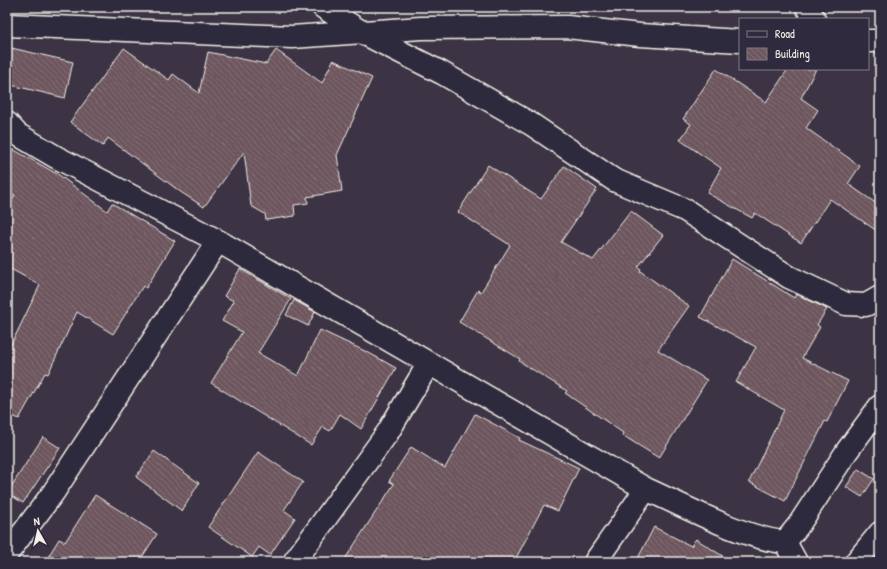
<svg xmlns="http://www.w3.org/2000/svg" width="887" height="569" viewBox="0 0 887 569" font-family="'Patrick Hand',sans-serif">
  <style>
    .building { fill: url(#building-back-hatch); stroke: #f4f1e8 }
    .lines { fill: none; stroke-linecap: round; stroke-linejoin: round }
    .minor-casing { stroke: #f4f1e8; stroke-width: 25 }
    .minor { stroke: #2f2a3d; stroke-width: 22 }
  </style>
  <defs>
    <pattern id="building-back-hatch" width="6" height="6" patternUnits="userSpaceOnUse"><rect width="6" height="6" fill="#6e575e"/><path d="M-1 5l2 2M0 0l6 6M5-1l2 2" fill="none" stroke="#837075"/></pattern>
  </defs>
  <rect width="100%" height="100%" fill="#3c3344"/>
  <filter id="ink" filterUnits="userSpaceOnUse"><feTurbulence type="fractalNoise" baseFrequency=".025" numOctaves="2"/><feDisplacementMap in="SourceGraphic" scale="8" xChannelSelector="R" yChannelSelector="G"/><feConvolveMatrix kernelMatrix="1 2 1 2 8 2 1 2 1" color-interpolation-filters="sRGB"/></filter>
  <g filter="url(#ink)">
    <path class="building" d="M 7,47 L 73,62 L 65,98 L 7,84 Z
      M 124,48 L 169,80 L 173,74 L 199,93 L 208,52 L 266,64 L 276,50 L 322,83 L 333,60 L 372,78 L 337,155 L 342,191 L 307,197 L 308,203 L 294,205 L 295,216 L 266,220 L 265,214 L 251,206 L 244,152 L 204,207 L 182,193 L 108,138 L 103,146 L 70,122 Z
      M 716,69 L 766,102 L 788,69 L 816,69 L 801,98 L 818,110 L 806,128 L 860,166 L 848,184 L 880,206 L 880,233 L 830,199 L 801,243 L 755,213 L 752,218 L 707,193 L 721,168 L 680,140 L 691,124 L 683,119 Z
      M 7,146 L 59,175 L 107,211 L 112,203 L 175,241 L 146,288 L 143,286 L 113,334 L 77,312 L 48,374 L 45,373 L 19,419 L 7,413 L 7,353 L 40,285 L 7,267 L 7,209 L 15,195 L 7,191 Z
      M 488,165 L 541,199 L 564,166 L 597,189 L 561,242 L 593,260 L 631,211 L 663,235 L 638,267 L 641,269 L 640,271 L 689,306 L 658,350 L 707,380 L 659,458 L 622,435 L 623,433 L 565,393 L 567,391 L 519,361 L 520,359 L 459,322 L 478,290 L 481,292 L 510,245 L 458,212 Z
      M 732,259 L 794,298 L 796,294 L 827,309 L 817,325 L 820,327 L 802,358 L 848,381 L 827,422 L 825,421 L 785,501 L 749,482 L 784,410 L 736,382 L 756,347 L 700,317 Z
      M 240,269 L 291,299 L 258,353 L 298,376 L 320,330 L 369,353 L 396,368 L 361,429 L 340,414 L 330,431 L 323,427 L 311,445 L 211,383 L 242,332 L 222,321 L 234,301 L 224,296 Z
      M 294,300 L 315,312 L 308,326 L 286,315 Z
      M 475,414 L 520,438 L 519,440 L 579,468 L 558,511 L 544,505 L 514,562 L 343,562 L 394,484 L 389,481 L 411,447 L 445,468 Z
      M 43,437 L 60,448 L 23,503 L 7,493 Z
      M 154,451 L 199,483 L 182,511 L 136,477 Z
      M 258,452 L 303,482 L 284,510 L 295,518 L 270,555 L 259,547 L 252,557 L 208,527 Z
      M 858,469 L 874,479 L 862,497 L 846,487 Z
      M 95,495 L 157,534 L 139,562 L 45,562 L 59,539 L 65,542 Z
      M 654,527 L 691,546 L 696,539 L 732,562 L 636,562 Z"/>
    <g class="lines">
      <defs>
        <path id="minor" d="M 323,7 L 363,33 L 442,73 L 531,124 L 614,180 L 685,210 L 789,277 L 846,304 L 866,305 L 880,297
          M 807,7 L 814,19
          M 7,25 L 292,37 L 421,28 L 567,27 L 640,35 L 740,41
          M 868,41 L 880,41
          M 7,123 L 17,134 L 56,157 L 218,241 L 646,489 C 684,506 745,539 785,542
          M 785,542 L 798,526 L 847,451 L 880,406
          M 785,542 L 796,562
          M 7,554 L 53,493 L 218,241
          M 294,562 L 388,432 L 429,363
          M 595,562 L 646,489
          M 856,562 L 880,533"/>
      </defs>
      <use href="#minor" class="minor-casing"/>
      <use href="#minor" class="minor"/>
    </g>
  </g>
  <rect width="887" height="569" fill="none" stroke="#2f2a3d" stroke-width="24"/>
  <rect x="12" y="12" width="863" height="545" fill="none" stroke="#f4f1e8" stroke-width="1.5" filter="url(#ink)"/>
  <rect x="739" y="18" width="130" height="52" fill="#2f2a3d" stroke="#7e7a81"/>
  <rect x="747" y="31" width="20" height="6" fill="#2f2a3d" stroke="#7e7a81"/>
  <text x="775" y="38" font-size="12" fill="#f4f1e8">Road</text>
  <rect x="747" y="48" width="20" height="12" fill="url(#building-back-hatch)" stroke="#7e7a81"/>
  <text x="775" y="58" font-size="12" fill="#f4f1e8">Building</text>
  <g transform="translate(38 531) rotate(352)" stroke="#2f2a3d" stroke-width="3" paint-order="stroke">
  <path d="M0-3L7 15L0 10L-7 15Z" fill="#f4f1e8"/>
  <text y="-6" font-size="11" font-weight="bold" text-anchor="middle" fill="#f4f1e8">N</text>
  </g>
</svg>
